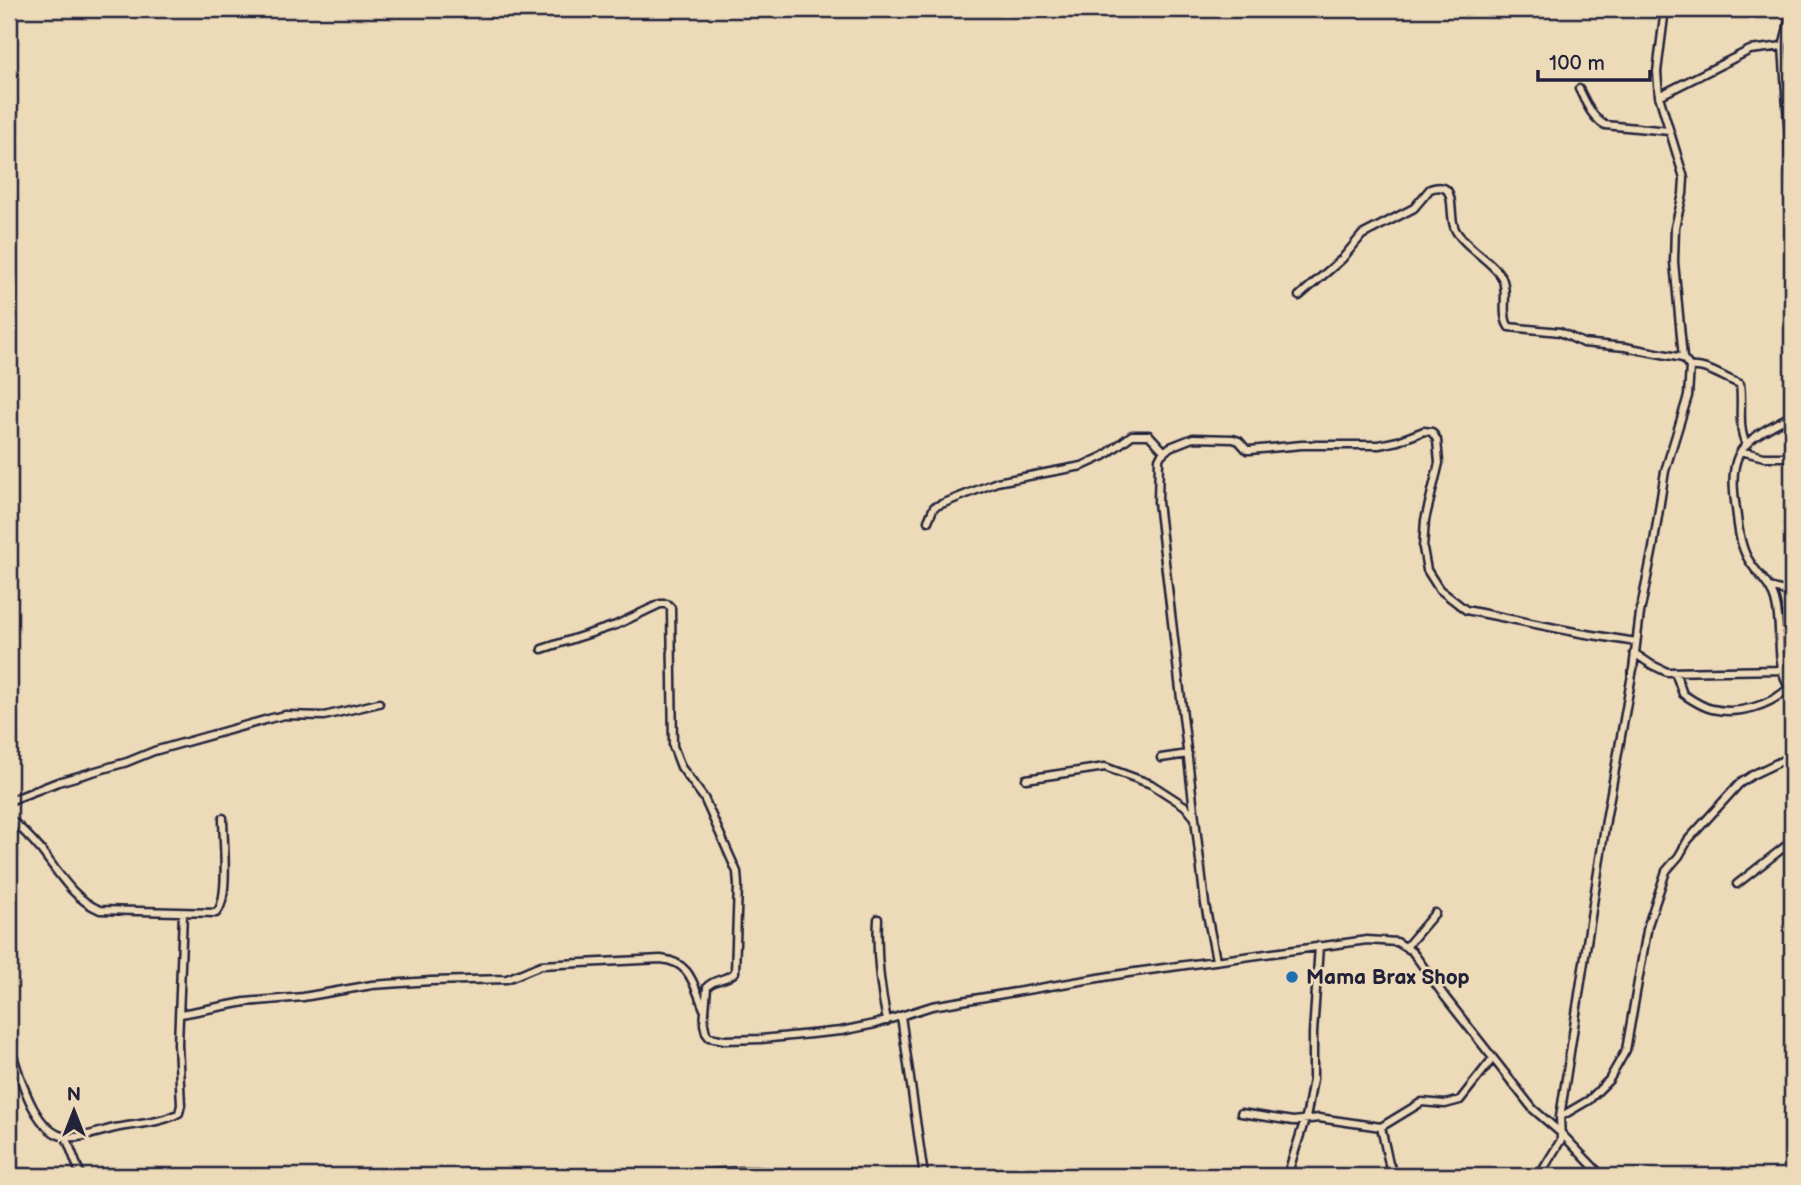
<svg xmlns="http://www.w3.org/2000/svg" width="1801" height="1185" viewBox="0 0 1801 1185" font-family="'Balsamiq Sans',sans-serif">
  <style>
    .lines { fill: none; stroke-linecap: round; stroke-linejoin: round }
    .street-casing { stroke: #22223b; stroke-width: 11 }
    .street { stroke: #eddab8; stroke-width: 6 }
    .poi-dot { fill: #1f6fb2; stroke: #eddab8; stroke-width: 2.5 }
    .labels { text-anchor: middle; stroke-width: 5; stroke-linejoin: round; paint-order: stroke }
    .poi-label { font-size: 21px; font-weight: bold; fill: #22223b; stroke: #eddab8; text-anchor: start }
  </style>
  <rect width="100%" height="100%" fill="#eddab8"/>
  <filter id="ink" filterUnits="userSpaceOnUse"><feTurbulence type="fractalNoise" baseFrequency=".0143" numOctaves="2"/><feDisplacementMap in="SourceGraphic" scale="14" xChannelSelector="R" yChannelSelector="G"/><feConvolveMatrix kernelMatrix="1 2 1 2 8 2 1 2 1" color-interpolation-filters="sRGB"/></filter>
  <g filter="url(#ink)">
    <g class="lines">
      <defs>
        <path id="street" d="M 1792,11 L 1783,46 L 1792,186
          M 1579,89 C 1586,102 1591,117 1605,125 L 1669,131
          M 1659,96 L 1750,50 L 1783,46
          M 1792,219 L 1792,226
          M 1299,296 L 1342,259 L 1362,235 L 1414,208 L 1430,189 C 1461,179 1446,216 1456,231 C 1466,248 1494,262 1502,278 C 1509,293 1500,314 1509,327 L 1560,332 L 1583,343 L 1625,347 L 1683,358
          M 1690,367 C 1708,365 1723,378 1740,384 C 1743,403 1737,426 1746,444
          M 1792,415 C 1742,442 1727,449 1736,509 C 1738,524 1739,541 1746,555 C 1753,571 1770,582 1775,600 C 1784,631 1773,665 1792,693
          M 1741,451 L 1764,457 L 1792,457
          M 928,521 L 934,507 L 997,482 L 1082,466 L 1104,456 L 1132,435 L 1149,435 L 1164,451
          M 1769,587 L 1792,593
          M 542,649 L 616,625 L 660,604 L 667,604 L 671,608 L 673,746 L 681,767 L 704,798 L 737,872 L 738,885 L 735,972 C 727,981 714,978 707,987 L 704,1024 L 706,1033 L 709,1037 L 725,1040 L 761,1039 L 841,1031 L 875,1024 L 932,1006 L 1128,973 L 1367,940 L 1397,942 L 1412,951 L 1445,997 L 1533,1109 L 1562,1134 L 1602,1176
          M 1634,653 L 1652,665 L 1667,672 L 1781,670
          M 1675,672 L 1683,694 C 1692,700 1702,707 1712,709 C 1739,715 1769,706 1789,688
          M 1161,758 L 1188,754
          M 1026,779 L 1105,767 L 1151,784 L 1185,806 L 1195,818
          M 9,801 L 58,782 L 127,762 L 154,751 L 272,718 L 285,715 L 324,716 L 379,703
          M 9,818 C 21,828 31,838 41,850 C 58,872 73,899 100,910 L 216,913 C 230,901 223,838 223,818
          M 1737,884 L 1792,841
          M 878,919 C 876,954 880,987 887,1021
          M 1406,947 L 1435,913
          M 1216,960 L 1205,904 L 1158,502 L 1159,459 L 1161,455 L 1170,447 L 1193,438 L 1233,439 L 1239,441 L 1247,450 L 1250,450 L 1302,445 L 1379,445 L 1398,441 L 1424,431 L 1432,432 L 1437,440 L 1439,463 L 1425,520 L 1423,548 L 1427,570 L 1439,589 L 1466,610 L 1580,633 L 1636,642
          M 181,1014 L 245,1002 L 303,997 L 372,985 L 431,981 L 507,979 L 541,965 L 661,959 C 691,962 693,984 704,1009
          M 901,1016 L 924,1176
          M 9,1043 C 18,1070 33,1134 67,1137 C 82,1139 101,1131 115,1128 C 135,1124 162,1123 179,1113 L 181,1105 L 178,1044 L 183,913
          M 1241,1113 L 1293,1121 L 1319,1118 L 1381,1127 L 1422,1102 L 1445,1104 L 1460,1100 L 1493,1058
          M 1560,1117 L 1589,1100 L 1609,1080 L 1626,1050 L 1648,925 L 1666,871 L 1679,856 L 1688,840 L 1739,784 L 1754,774 L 1792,756
          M 1381,1127 L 1389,1164 L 1397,1176
          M 66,1137 L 81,1176
          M 684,1176 C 721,1172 756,1167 792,1176
          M 1287,1176 L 1307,1113 L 1313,1079 L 1313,1033 L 1319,946
          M 1539,1176 L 1561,1140 L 1560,1117 L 1606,820 L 1633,669 L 1640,613 L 1653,548 L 1665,471 L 1688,396 L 1690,367 L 1683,358 L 1674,262 L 1675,227 L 1683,194 L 1684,178 L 1659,96 L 1657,72 L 1665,9"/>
      </defs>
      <use href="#street" class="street-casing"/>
      <use href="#street" class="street"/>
    </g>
  </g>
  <circle class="poi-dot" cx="1292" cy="977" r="7"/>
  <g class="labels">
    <g class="poi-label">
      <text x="1306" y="984">Mama Brax Shop</text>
    </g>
  </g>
  <rect width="1801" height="1185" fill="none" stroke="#eddab8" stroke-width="35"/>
  <rect x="18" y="18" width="1766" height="1150" fill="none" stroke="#22223b" stroke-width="2.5" filter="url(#ink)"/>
  <g transform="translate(74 1111)" stroke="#eddab8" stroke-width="5" paint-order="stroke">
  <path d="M0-5L12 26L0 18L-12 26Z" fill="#22223b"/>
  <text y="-10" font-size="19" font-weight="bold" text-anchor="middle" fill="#22223b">N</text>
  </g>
  <path d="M1538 70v10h112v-10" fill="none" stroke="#22223b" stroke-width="3.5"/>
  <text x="1549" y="70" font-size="21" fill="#22223b" stroke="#eddab8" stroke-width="5" paint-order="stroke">100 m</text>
</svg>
